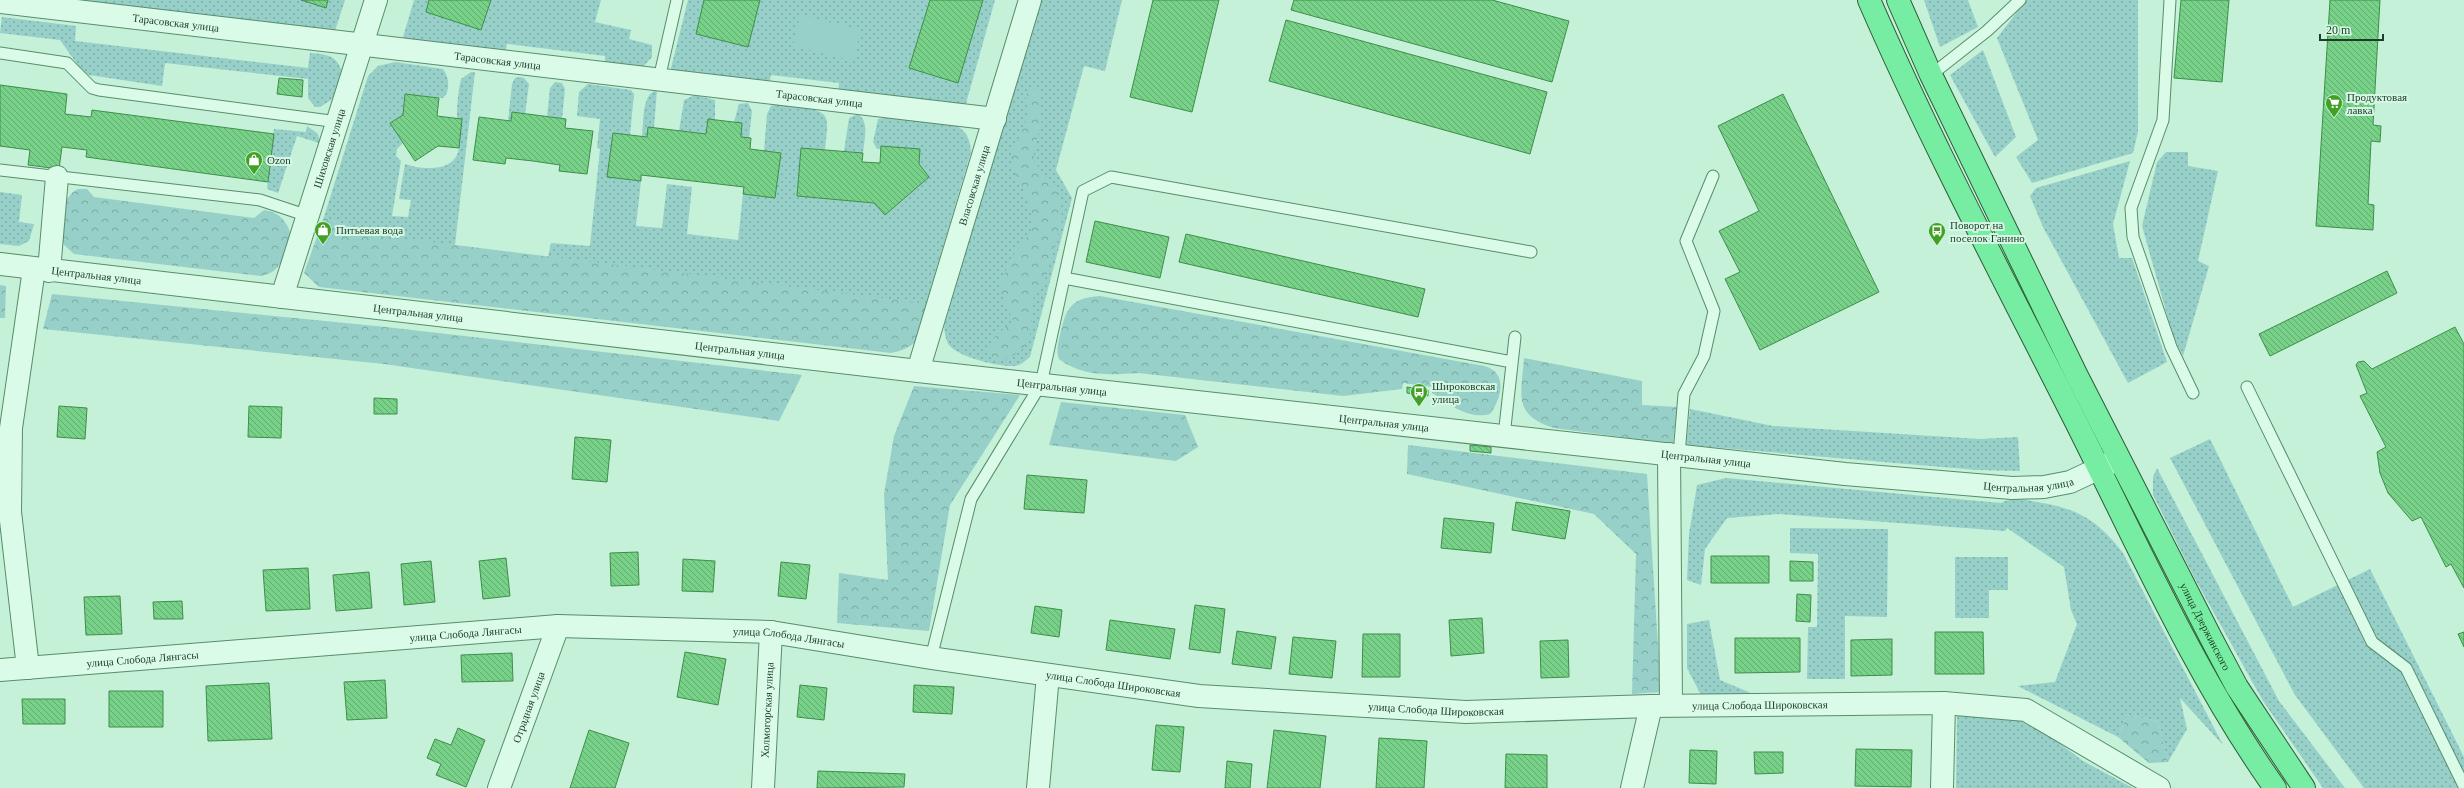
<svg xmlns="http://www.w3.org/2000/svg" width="2464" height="788" viewBox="0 0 2464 788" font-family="'Times New Roman',serif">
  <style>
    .green { fill: url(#green-dots) }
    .forest { fill: url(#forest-crowns) }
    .pitch { fill: #97d0c9 }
    .building { fill: url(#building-back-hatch); stroke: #3e8e4a }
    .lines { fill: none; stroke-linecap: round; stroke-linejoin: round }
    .service-casing { stroke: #598d69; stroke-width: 13 }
    .minor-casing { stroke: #598d69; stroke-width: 24 }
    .tertiary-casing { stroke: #598d69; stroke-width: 24 }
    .trunk-casing { stroke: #2e5b38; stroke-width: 24 }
    .service { stroke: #d9fbe8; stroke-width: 11 }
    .minor { stroke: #d9fbe8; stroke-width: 22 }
    .tertiary { stroke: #d9fbe8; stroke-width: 22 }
    .trunk { stroke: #76eda2; stroke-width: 22 }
    .labels { text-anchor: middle; stroke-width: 4; stroke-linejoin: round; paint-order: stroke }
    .street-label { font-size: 11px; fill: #1e3c26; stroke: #d5f8e5 }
    .poi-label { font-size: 11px; fill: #1e3c26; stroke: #d5f8e5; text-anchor: start }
  </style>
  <defs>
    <pattern id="green-dots" width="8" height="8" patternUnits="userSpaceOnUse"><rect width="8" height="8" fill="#97d0c9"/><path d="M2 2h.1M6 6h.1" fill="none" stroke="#7baaa3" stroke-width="1.8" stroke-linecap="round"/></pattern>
    <pattern id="forest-crowns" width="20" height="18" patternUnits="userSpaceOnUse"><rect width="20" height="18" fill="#97d0c9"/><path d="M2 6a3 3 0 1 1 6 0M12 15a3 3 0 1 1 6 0" fill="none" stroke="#7baaa3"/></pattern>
    <pattern id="building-back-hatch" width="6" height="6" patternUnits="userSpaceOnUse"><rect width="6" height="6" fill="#78d188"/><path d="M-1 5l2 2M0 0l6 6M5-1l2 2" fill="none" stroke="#62ab6f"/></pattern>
  </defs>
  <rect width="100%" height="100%" fill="#c5f1d9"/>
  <path class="green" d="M 69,0 L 345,0 L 334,34 Z
    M 414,0 L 601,0 L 595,22 L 631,30 L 629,39 L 652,45 L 652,57 L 641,69 L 605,67 L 605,56 L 507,44 L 505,55 L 401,44 Z
    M 688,0 L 995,0 L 965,107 L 838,94 L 839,83 L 771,75 L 769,87 L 675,73 L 671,68 Z
    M 1039,0 L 1122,0 L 1105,71 L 1084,66 L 1056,170 L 1072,198 L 1030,357 C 1025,361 1020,366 1014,366 C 999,367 958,357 949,345 C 945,339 945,333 944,327 Z
    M 1924,0 L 1968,0 L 1978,27 L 1940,47 Z
    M 2026,0 L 2138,0 L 2138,132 L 2133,153 L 2032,183 L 2016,157 L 2038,140 L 1997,38 Z
    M 2,17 L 76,26 L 75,41 L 308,68 L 310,53 C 326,54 337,55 342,72 L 334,98 L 320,107 L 315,107 L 308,98 L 308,79 L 165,63 L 162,86 L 89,75 L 82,71 L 60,40 L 0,33 Z
    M 1983,50 L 2016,137 L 1995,157 L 1950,75 Z
    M 395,62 L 443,69 C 449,77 451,91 443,98 L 405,94 L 403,115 L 390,123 L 403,143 L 397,149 L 396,156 L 401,161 L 392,216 L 408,217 L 411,200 L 399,199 L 405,164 C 422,170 457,173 459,147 C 459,138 457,128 457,119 C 457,106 458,91 461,79 L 471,72 L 475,72 L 455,245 L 384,240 L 324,217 L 368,76 L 378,66 Z
    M 520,77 L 524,78 L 529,84 L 525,114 L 512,112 L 511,121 L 508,121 L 512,84 L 515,78 Z
    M 555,82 L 562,83 L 565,89 L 562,119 L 547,116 L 550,88 Z
    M 588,84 L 631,90 L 634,94 L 630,135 L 613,133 L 607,177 L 641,181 L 636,226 L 662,228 L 667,184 L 692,187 L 687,234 L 738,240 L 743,194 L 775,198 L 781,153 L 764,151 L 767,114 L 771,106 C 778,103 788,106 796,107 C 833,111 828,116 825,150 L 801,148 L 797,196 L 874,203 L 885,215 L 929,177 L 919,164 L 920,149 L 882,146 L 881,149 L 877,149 L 873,142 L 878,119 L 889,117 L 953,124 C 966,130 970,138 971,152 L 926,304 L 548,257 L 551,243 L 590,246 L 600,149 L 597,148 L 600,119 L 577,116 L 579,92 Z
    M 657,90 L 654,128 L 648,127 L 647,137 L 642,136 C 644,123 641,94 657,90 Z
    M 695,95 L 715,100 L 715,120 L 706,134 L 679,131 L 684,100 Z
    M 748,103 L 752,111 L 749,138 L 741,137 L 742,124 L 734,122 L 739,104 Z
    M 858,114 C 870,122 864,141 863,153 L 844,151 L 849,118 Z
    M 307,126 L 317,133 L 322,144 L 297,136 L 278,193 L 267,189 L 274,129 L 306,132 Z
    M 2166,152 L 2188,152 L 2188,166 L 2218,171 L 2198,261 L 2209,266 L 2183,356 L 2173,336 L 2142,226 L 2157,162 Z
    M 2130,161 L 2113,224 L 2119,258 L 2132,258 L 2167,362 L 2128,383 L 2043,227 L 2030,196 L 2036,188 Z
    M 0,192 L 22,195 L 19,222 L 34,224 L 29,241 L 19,246 L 0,244 Z
    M 1690,409 L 1773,426 L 1980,439 L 2018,437 L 2020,471 L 1977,470 L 1686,445 Z
    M 2210,439 L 2293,607 L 2370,569 L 2464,757 L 2464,788 L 2364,788 L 2295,695 L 2170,458 Z
    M 2157,468 L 2279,701 L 2345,788 L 2323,788 L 2263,701 L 2195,579 L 2153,495 L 2153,477 Z
    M 1726,478 L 2001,503 C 2013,497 2023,499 2036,502 C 2077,508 2098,520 2123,553 L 2223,745 L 2180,698 L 2187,729 L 2168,762 L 2158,721 L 2127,715 L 2118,737 L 2018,686 L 2055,682 L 2077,624 L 2071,610 L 2064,567 L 2007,528 L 2005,531 L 1779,514 L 1727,518 L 1705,549 L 1701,585 L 1687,580 L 1689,534 L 1697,485 Z
    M 1790,528 L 1888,529 L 1887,617 L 1845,616 L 1845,679 L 1807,679 L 1808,627 L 1817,627 L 1818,554 L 1790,553 Z
    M 1955,557 L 2008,557 L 2008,590 L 1989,590 L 1989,618 L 1955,618 Z
    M 1709,620 L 1720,680 L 1758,696 L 1702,697 L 1687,668 L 1687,624 Z
    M 1957,716 L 2013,716 L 2051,737 L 2083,761 L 2133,788 L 1956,788 Z"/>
  <path class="forest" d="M 1033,89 L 1039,92 L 1042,121 L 1034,149 L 1034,161 L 1061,197 L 1062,222 L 1046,277 L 1032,301 L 1032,326 L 1029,340 L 1020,352 L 1000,361 L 986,353 C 992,337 999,331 1014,323 L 1001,293 L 1001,282 L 1011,258 L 1030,233 L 1033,219 L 1023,188 L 1017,181 L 1010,157 L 1030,113 L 1025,95 Z
    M 78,189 L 87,189 L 94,197 L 254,218 L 264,210 C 279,212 287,221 291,235 C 285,254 283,272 261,276 L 74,254 L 64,245 L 61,239 L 66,200 L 73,192 Z
    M 324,217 L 384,240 L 424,241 L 930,304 C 921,331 923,347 891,353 L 319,287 L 304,273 Z
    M 0,285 L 6,286 L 5,318 L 0,318 Z
    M 52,294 L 386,327 L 802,375 L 779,421 L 384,364 L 43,329 Z
    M 1100,296 L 1484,366 C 1508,372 1502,398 1490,414 C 1468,420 1450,404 1432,393 L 1433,387 L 1403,383 L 1402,389 L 1343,396 L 1138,373 C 1111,375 1082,377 1059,359 C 1056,350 1058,343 1060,335 C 1066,309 1070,298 1100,296 Z
    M 1524,358 L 1642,381 L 1642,405 L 1677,407 L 1673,444 L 1554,428 C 1513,415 1521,396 1524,358 Z
    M 914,386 L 1020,395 L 950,505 L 929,631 L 837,623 L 839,573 L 888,580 L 884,494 L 894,436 Z
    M 1061,402 L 1185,415 L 1198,447 L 1176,461 L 1049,445 Z
    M 1408,445 L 1647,474 L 1661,692 L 1632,694 L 1636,554 L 1594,514 L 1407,474 Z
    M 2127,715 L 2158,721 L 2168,762 L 2149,763 L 2118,737 Z"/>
  <path class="pitch" d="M 800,15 L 861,30 L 853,61 L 793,46 Z"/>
  <path class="building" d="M 301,0 L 328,0 L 326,8 Z
    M 429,0 L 491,0 L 481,30 L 426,12 Z
    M 704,0 L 760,0 L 748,47 L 696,34 Z
    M 930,0 L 983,0 L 958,83 L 909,68 Z
    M 1153,0 L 1219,0 L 1192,112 L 1130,97 Z
    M 1294,0 L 1492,0 L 1569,21 L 1552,82 L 1291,10 Z
    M 2181,0 L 2229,0 L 2222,82 L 2174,78 Z
    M 2330,0 L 2380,0 L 2373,125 L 2381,126 L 2380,142 L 2371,141 L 2368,204 L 2374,205 L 2373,230 L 2316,226 Z
    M 1286,20 L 1547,92 L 1530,154 L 1269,81 Z
    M 279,78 L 303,80 L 302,97 L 277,94 Z
    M 0,85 L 67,94 L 65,114 L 91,117 L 92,110 L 274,134 L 268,182 L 86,157 L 87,150 L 62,147 L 59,169 L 28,165 L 30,150 L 0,146 Z
    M 405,94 L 439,98 L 437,116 L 462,119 L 459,148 L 438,146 L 415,161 L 390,123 L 403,115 Z
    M 1783,94 L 1879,292 L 1760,350 L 1725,279 L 1740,272 L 1719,231 L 1759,211 L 1718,126 Z
    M 512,112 L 566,119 L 565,128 L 593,131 L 587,174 L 559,171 L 560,165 L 533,161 L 506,158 L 505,164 L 473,160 L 479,117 L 511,121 Z
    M 708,119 L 742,123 L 741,137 L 751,138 L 750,149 L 781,153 L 775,198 L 743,194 L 744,187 L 641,175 L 641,181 L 607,177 L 613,133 L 647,137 L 648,127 L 706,134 Z
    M 881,146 L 920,149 L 919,164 L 929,177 L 885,215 L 874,203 L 797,196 L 801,148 L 863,153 L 862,162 L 880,163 Z
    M 1095,221 L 1169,237 L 1160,278 L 1086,262 Z
    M 1186,234 L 1425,289 L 1418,317 L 1179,262 Z
    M 2387,271 L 2397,293 L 2270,356 L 2259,334 Z
    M 2455,327 L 2464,344 L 2464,588 L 2451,564 L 2446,567 L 2421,517 L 2412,521 L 2388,493 L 2380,473 L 2377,452 L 2386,447 L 2360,396 L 2367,393 L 2356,365 L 2358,362 L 2364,361 L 2372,369 Z
    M 1407,387 L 1428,390 L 1428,396 L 1407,393 Z
    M 374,398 L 397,399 L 397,414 L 374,414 Z
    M 59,406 L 87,408 L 85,439 L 57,437 Z
    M 249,406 L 282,407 L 281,438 L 248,437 Z
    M 575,437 L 611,440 L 607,482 L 572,479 Z
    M 1470,445 L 1491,447 L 1491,453 L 1470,451 Z
    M 1027,475 L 1087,480 L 1084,513 L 1024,509 Z
    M 1516,502 L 1570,511 L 1565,539 L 1512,530 Z
    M 1444,518 L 1494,523 L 1491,553 L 1441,548 Z
    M 638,552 L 639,585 L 611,586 L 610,553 Z
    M 1711,556 L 1769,556 L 1769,583 L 1711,583 Z
    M 506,558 L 510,596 L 483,599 L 479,561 Z
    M 683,559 L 715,561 L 713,592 L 682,591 Z
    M 431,561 L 435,602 L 404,605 L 401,564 Z
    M 1790,561 L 1813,562 L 1813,581 L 1790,581 Z
    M 781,562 L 810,565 L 806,599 L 778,596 Z
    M 308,568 L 310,609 L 266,611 L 263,570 Z
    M 369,572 L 372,608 L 336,611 L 333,575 Z
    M 1797,594 L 1811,595 L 1810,622 L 1796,621 Z
    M 120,596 L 122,634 L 86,635 L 84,597 Z
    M 182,601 L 183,619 L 154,619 L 153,602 Z
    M 1195,605 L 1225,609 L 1220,653 L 1189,649 Z
    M 1035,606 L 1062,610 L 1059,637 L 1031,633 Z
    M 1482,618 L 1484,653 L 1451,656 L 1449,620 Z
    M 1110,620 L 1175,629 L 1170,659 L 1106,650 Z
    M 1237,631 L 1276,637 L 1271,669 L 1232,664 Z
    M 1935,632 L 1983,632 L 1984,674 L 1935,674 Z
    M 2464,632 L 2464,647 L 2458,634 Z
    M 1363,634 L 1400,634 L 1400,677 L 1362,677 Z
    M 1293,637 L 1336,641 L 1332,678 L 1289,674 Z
    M 1735,638 L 1800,638 L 1800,672 L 1735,673 Z
    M 1892,639 L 1892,675 L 1851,676 L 1851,640 Z
    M 1568,640 L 1569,677 L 1541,678 L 1540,641 Z
    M 685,652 L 726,659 L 718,705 L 677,697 Z
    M 512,653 L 513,681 L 462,682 L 461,655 Z
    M 385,680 L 387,718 L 347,720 L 344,682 Z
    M 269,683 L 272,739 L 208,741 L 206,686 Z
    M 800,685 L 827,688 L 824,720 L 797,717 Z
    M 914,685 L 954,687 L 952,714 L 913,712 Z
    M 109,691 L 163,691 L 163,727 L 109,727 Z
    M 22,699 L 65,699 L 65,724 L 23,724 Z
    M 1156,725 L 1184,727 L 1180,772 L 1152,770 Z
    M 458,728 L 485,740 L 466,787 L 436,775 L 441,764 L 427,758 L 435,739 L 451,745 Z
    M 589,730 L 629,743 L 615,788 L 570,788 Z
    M 1274,730 L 1326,736 L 1320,788 L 1267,788 Z
    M 1379,738 L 1427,741 L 1424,788 L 1376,788 Z
    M 1856,749 L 1912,750 L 1911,787 L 1855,786 Z
    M 1690,750 L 1717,751 L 1716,784 L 1689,783 Z
    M 1754,752 L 1783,752 L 1783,773 L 1755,774 Z
    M 1506,754 L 1547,755 L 1547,788 L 1505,788 Z
    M 1227,761 L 1252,764 L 1250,788 L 1225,788 Z
    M 818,771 L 905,774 L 904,787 L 817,788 Z"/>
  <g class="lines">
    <defs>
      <path id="service" d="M 2170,0 L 2163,120 L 2131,208 L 2133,237 L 2171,347 L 2193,393
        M 0,53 L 67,63 L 92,88 L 99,90 L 338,122
        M 1931,75 L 1987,31 L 2020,0
        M 659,79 L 677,0
        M 0,170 L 260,200 L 308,216
        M 1064,278 L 1512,362
        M 2247,387 L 2372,642 L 2406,668 L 2464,786
        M 1504,436 L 1515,337
        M 1679,455 L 1684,394 L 1704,356 L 1714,311 L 1686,241 L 1713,176
        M 931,658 L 971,499 L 1041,384 L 1083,191 L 1111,177 L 1531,252"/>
      <g id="minor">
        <path id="s1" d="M 0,2 L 995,119"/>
        <path d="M 49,271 L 57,177"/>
        <path id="s2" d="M 282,297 L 376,0"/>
        <path id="s3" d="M 918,371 L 1030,0"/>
        <path d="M 1669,454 L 1671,705"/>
        <path d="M 28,668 L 10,512 L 11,428 L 34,269"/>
        <path id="s4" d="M 0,670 L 558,626 L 771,632 L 931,658 L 1199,696 L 1466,712 L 1651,706 L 1944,703 L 2026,710 L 2159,788"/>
        <path id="s5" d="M 499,788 L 558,626"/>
        <path id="s6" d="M 763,788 L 771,632"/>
        <path d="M 1038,788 L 1048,675"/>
        <path d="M 1632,788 L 1651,706"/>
        <path d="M 1942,788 L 1944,703"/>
      </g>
      <g id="tertiary">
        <path id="s7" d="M 0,264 L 918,371 L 1845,474 L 2012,488 L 2044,487 L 2070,482 L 2117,460"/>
      </g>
      <g id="trunk">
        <path d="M 1869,0 C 1933,147 2009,289 2081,432 C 2141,552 2197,678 2275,788"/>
        <path id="s8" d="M 1898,0 L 1931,75 L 2076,374 L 2211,638 L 2237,687 L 2304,788"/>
      </g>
    </defs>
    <use href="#service" class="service-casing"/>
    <use href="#minor" class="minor-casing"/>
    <use href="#tertiary" class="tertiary-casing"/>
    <use href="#trunk" class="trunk-casing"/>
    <use href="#service" class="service"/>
    <use href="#minor" class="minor"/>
    <use href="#tertiary" class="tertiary"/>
    <use href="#trunk" class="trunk"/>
  </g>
  <defs>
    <symbol id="supermarket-pin" viewBox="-11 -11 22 30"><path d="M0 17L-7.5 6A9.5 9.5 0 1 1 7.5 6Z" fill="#43a026" stroke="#d5f8e5"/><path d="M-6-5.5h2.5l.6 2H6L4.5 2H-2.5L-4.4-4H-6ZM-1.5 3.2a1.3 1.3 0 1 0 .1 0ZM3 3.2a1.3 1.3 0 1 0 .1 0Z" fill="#fff"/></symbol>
    <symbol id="shop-pin" viewBox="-11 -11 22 30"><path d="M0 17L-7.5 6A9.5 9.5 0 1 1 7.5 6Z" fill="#43a026" stroke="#d5f8e5"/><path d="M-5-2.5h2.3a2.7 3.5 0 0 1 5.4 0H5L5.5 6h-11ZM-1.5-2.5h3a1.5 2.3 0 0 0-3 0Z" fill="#fff"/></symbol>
    <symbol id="bus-pin" viewBox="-11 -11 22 30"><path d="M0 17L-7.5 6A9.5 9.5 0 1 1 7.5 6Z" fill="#43a026" stroke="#d5f8e5"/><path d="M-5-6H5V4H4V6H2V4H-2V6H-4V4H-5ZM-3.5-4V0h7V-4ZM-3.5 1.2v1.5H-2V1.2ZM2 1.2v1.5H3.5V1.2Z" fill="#fff"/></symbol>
  </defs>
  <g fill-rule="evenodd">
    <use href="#supermarket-pin" x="2324" y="93" width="20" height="27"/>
    <use href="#shop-pin" x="244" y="150" width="20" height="27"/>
    <use href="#shop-pin" x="313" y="220" width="20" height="27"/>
    <use href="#bus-pin" x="1927" y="221" width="20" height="27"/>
    <use href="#bus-pin" x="1409" y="382" width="20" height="27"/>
  </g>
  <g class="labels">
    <g class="street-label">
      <text dy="4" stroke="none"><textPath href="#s1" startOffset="177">Тарасовская улица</textPath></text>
      <text dy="4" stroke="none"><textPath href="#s1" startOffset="501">Тарасовская улица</textPath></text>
      <text dy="4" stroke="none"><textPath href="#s1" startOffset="825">Тарасовская улица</textPath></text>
      <text dy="4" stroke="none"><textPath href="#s2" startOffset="156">Шиховская улица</textPath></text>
      <text dy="4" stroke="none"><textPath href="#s3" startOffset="194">Власовская улица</textPath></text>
      <text dy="4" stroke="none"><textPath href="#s7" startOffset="97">Центральная улица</textPath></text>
      <text dy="4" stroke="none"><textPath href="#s7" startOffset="421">Центральная улица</textPath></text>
      <text dy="4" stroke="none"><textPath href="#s7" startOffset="745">Центральная улица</textPath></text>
      <text dy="4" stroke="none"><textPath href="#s7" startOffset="1069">Центральная улица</textPath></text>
      <text dy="4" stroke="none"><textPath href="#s7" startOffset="1393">Центральная улица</textPath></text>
      <text dy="4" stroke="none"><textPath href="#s7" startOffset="1717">Центральная улица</textPath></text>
      <text dy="4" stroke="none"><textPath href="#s7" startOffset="2041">Центральная улица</textPath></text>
      <text dy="4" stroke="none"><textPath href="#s8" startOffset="698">улица Дзержинского</textPath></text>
      <text dy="4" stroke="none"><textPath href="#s4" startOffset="467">улица Слобода Лянгасы</textPath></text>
      <text dy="4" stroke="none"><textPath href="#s4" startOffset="791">улица Слобода Лянгасы</textPath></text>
      <text dy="4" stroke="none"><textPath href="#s4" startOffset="143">улица Слобода Лянгасы</textPath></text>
      <text dy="4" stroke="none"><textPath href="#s4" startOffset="1119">улица Слобода Широковская</textPath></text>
      <text dy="4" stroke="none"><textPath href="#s4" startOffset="1767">улица Слобода Широковская</textPath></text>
      <text dy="4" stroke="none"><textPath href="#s5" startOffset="86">Отрадная улица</textPath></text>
      <text dy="4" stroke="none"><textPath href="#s4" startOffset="1443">улица Слобода Широковская</textPath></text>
      <text dy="4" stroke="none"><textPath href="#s6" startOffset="78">Холмогорская улица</textPath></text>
    </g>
    <g class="poi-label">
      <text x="2347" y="101">Продуктовая<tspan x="2347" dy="13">лавка</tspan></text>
      <text x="267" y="164">Ozon</text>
      <text x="1950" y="229">Поворот на<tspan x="1950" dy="13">поселок Ганино</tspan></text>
      <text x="336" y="234">Питьевая вода</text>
      <text x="1432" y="390">Широковская<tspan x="1432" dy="13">улица</tspan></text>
    </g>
  </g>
  <path d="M2320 34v6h63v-6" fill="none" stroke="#1e3c26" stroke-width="2"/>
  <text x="2326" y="34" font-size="12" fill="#1e3c26" stroke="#d5f8e5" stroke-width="3" paint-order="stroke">20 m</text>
</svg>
